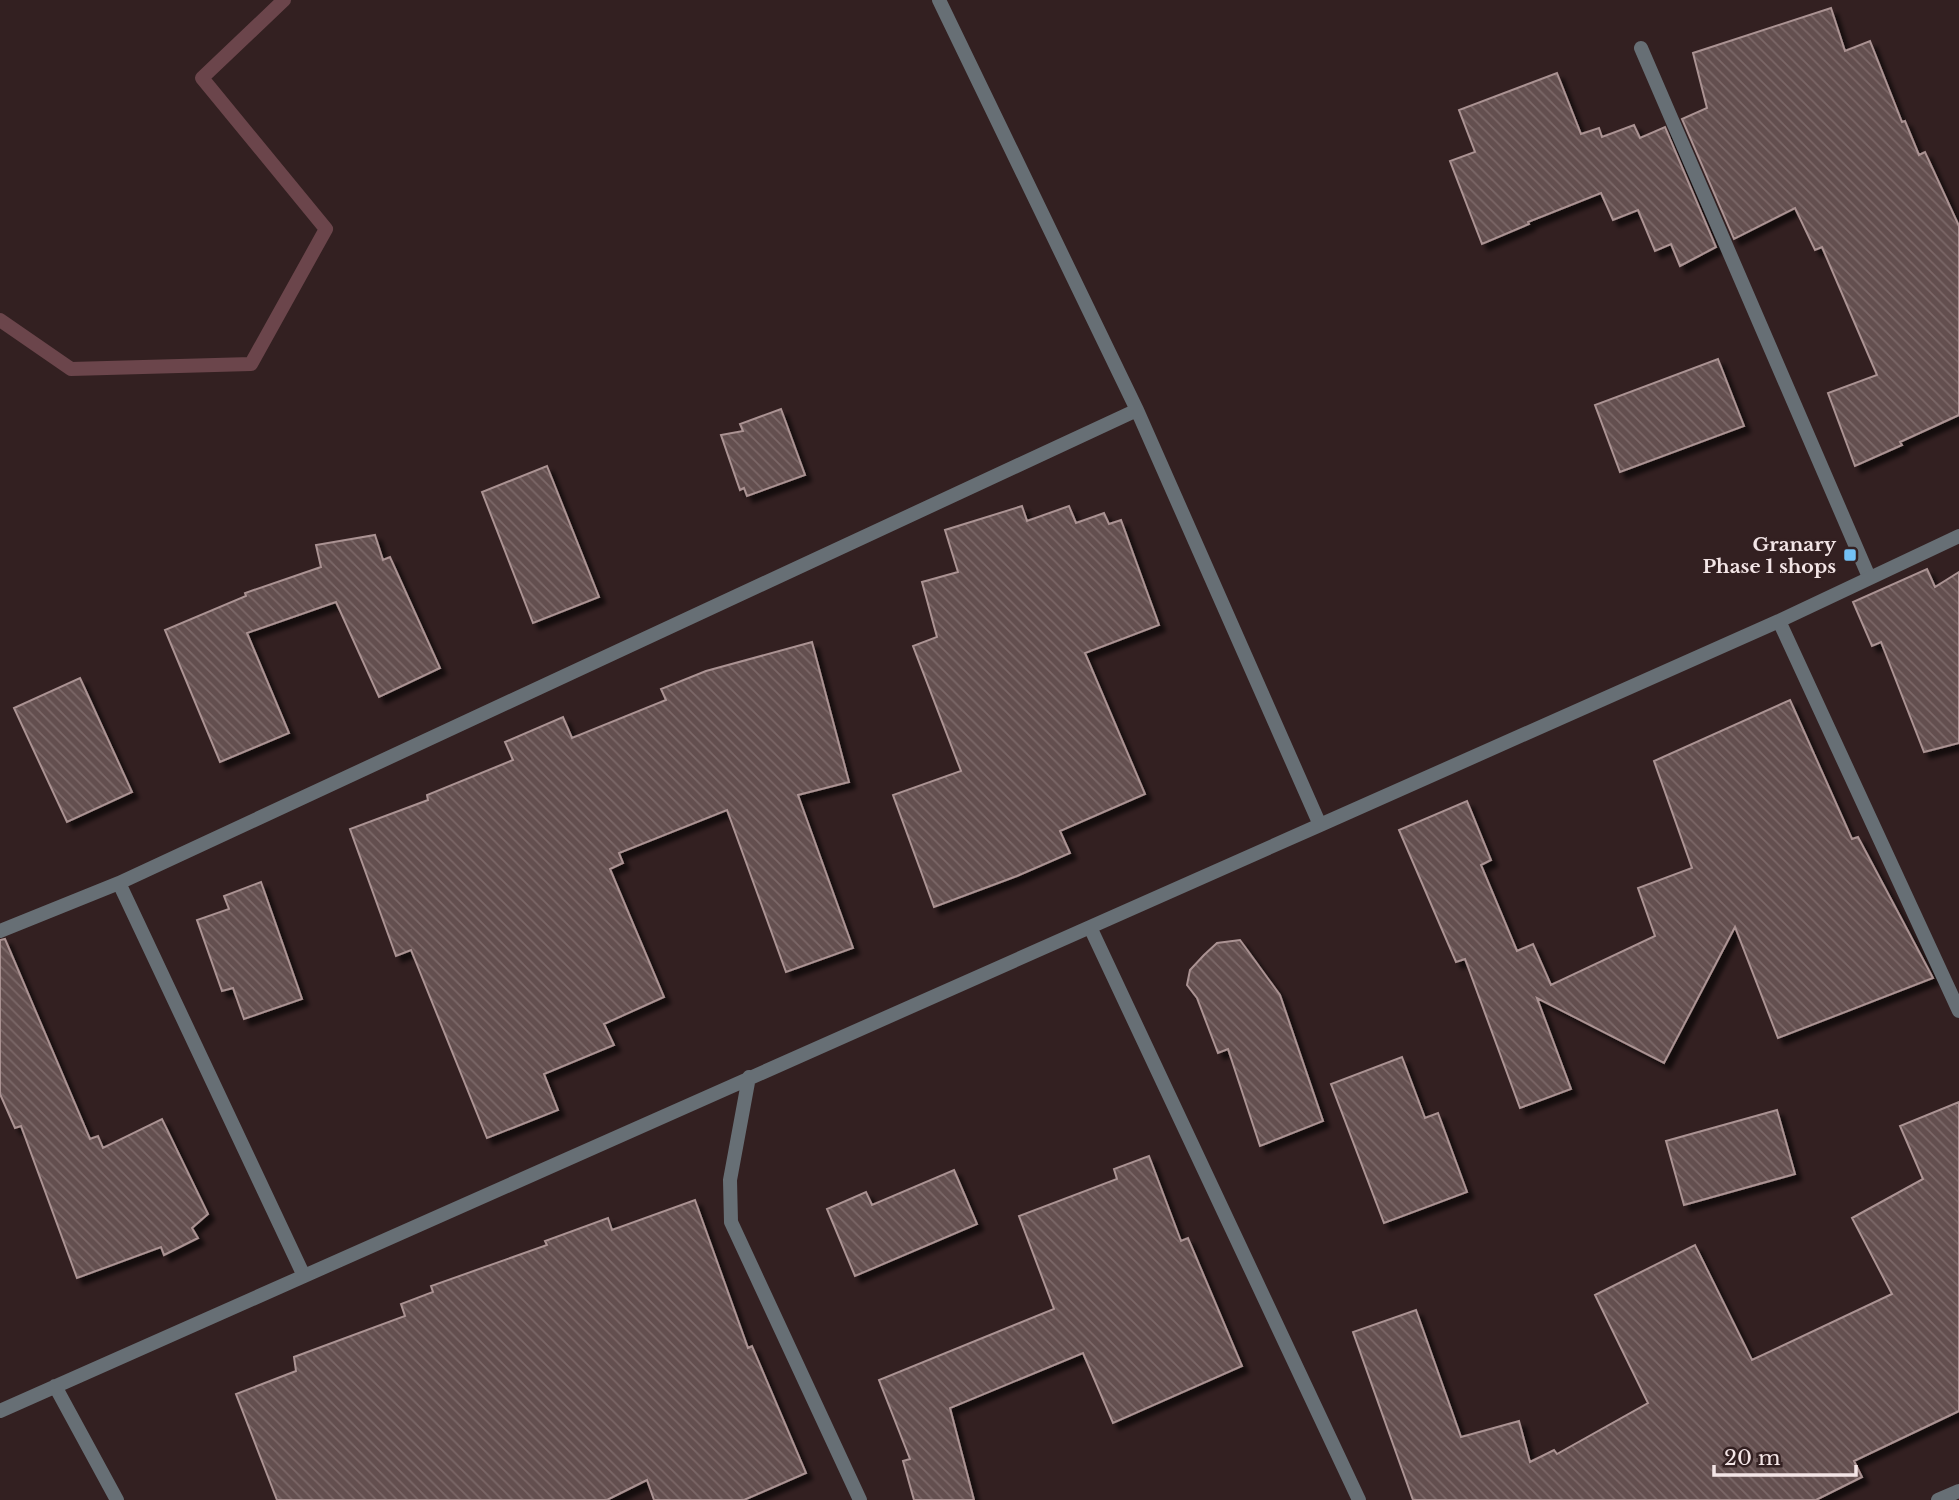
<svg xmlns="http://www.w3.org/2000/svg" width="1959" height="1500" viewBox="0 0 1959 1500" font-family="'Libre Baskerville',serif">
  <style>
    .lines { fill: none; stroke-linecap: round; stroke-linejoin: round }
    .stream { stroke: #6b454b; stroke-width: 14 }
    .building { fill: url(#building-back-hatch); stroke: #ab9393; stroke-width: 2; filter: url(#shadow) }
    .service { stroke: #676f75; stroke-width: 14 }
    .minor { stroke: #676f75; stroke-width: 14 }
    .poi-dot { fill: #73c1f5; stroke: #332021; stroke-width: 2.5 }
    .labels { text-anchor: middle; stroke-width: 5; stroke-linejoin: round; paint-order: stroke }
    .poi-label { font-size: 19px; font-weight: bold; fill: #f3e5e6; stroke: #332021; text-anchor: end }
  </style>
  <defs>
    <pattern id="building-back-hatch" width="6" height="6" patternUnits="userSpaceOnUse" patternTransform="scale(1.75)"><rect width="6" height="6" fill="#644f4f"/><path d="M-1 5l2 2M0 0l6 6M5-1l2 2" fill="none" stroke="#7b6868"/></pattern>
    <filter id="shadow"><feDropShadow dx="6" dy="6" stdDeviation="2" flood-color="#0009"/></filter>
  </defs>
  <rect width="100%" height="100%" fill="#332021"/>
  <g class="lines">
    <path class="stream" d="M 0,320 L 71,369 L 251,364 L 326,229 L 202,78 L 284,0"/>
  </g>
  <path class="building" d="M 1831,8 L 1845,51 L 1870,41 L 1902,122 L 1905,121 L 1919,155 L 1925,152 L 1959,226 L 1959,415 L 1900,442 L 1902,445 L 1855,466 L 1828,393 L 1877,375 L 1822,247 L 1815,250 L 1795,208 L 1734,239 L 1682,119 L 1707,108 L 1693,53 Z
    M 1557,73 L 1581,134 L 1599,128 L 1602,137 L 1634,125 L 1640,138 L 1665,127 L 1716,247 L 1680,266 L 1671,244 L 1655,251 L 1638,210 L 1613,220 L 1601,193 L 1528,222 L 1529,224 L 1482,244 L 1450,161 L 1475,152 L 1459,110 Z
    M 1718,359 L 1744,426 L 1620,472 L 1595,405 Z
    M 781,409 L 805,475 L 747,496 L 744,488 L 740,490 L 721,435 L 743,431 L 740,424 Z
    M 547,466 L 599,597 L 533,623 L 482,492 Z
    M 1022,506 L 1027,521 L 1069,506 L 1076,523 L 1104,513 L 1109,524 L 1121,520 L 1159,625 L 1085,653 L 1145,794 L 1060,831 L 1070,853 L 1017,876 L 934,907 L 893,795 L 961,771 L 913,646 L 937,637 L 922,582 L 958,572 L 945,530 Z
    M 375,535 L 383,560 L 390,557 L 440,668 L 379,697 L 336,602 L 247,633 L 289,733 L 220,762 L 165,630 L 246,596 L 245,593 L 321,567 L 316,545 Z
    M 1927,569 L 1935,587 L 1959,572 L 1959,743 L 1924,752 L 1881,642 L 1872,646 L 1853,602 Z
    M 812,642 L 849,782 L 798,795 L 853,948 L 786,972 L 727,810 L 619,853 L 623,863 L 610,869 L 664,997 L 604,1024 L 614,1045 L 544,1074 L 558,1110 L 487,1138 L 411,950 L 396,956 L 350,829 L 428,800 L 427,795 L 513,760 L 505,742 L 563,717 L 572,738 L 666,700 L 661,689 L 706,671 Z
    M 80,678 L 132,792 L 67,822 L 14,708 Z
    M 1790,700 L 1852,839 L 1858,837 L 1933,978 L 1778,1038 L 1735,927 L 1664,1063 L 1537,998 L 1571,1089 L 1520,1108 L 1465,959 L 1456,962 L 1399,830 L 1467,801 L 1491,860 L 1481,865 L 1517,951 L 1533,944 L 1551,985 L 1655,936 L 1638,888 L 1692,868 L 1654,761 Z
    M 261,882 L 302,999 L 244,1019 L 233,988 L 222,991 L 197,920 L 229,909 L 224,896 Z
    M 5,939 L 90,1139 L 98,1136 L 103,1148 L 162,1119 L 208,1214 L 192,1228 L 198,1238 L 164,1255 L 161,1247 L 77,1278 L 21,1126 L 15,1128 L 0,1094 L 0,940 Z
    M 1240,940 L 1280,995 L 1323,1121 L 1260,1146 L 1228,1049 L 1218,1053 L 1197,998 L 1187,985 L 1190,970 L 1204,955 L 1217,943 Z
    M 1402,1057 L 1425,1118 L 1438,1113 L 1467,1192 L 1384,1223 L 1331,1084 Z
    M 1959,1102 L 1959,1411 L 1854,1461 L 1862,1477 L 1816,1500 L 1413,1500 L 1353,1332 L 1416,1310 L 1461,1437 L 1519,1421 L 1530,1462 L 1554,1450 L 1557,1454 L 1648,1403 L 1595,1295 L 1695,1245 L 1752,1360 L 1892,1294 L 1852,1218 L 1923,1179 L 1900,1126 Z
    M 1777,1110 L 1795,1174 L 1684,1205 L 1666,1141 Z
    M 1149,1156 L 1181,1241 L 1188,1238 L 1242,1366 L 1113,1423 L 1083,1353 L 950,1408 L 974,1500 L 914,1500 L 903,1461 L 910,1459 L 879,1380 L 1054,1309 L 1019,1216 L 1117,1179 L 1114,1169 Z
    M 954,1170 L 977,1224 L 855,1276 L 827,1209 L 866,1192 L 872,1205 Z
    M 695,1200 L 748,1348 L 752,1346 L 806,1473 L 744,1500 L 654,1500 L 647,1480 L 607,1500 L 277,1500 L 236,1394 L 296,1371 L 294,1357 L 405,1316 L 401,1304 L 433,1292 L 431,1286 L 547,1245 L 545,1241 L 608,1218 L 612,1230 Z"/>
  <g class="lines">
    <path class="service" d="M 1641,48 L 1869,577"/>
    <path class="minor" d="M 1779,621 L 1959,1011
      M 1320,825 L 1779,621 L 1959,536
      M 119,883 L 304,1276
      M 1090,927 L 1359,1500
      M 0,931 L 119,883 L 1137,410
      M 749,1077 L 730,1180 L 731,1222 L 860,1500
      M 55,1386 L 117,1500
      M 0,1411 L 1320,825 L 1137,410 L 939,0
      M 1938,1500 L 1959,1491"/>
  </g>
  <rect class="poi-dot" x="1843" y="548" width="14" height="14" rx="3.5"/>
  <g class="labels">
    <g class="poi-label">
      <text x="1836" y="551">Granary<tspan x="1836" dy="22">Phase 1 shops</tspan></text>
    </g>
  </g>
  <path d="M1714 1465v10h142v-10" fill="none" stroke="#f3e5e6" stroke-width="3.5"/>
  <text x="1724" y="1465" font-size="21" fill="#f3e5e6" stroke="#332021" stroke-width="5" paint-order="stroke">20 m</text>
</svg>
